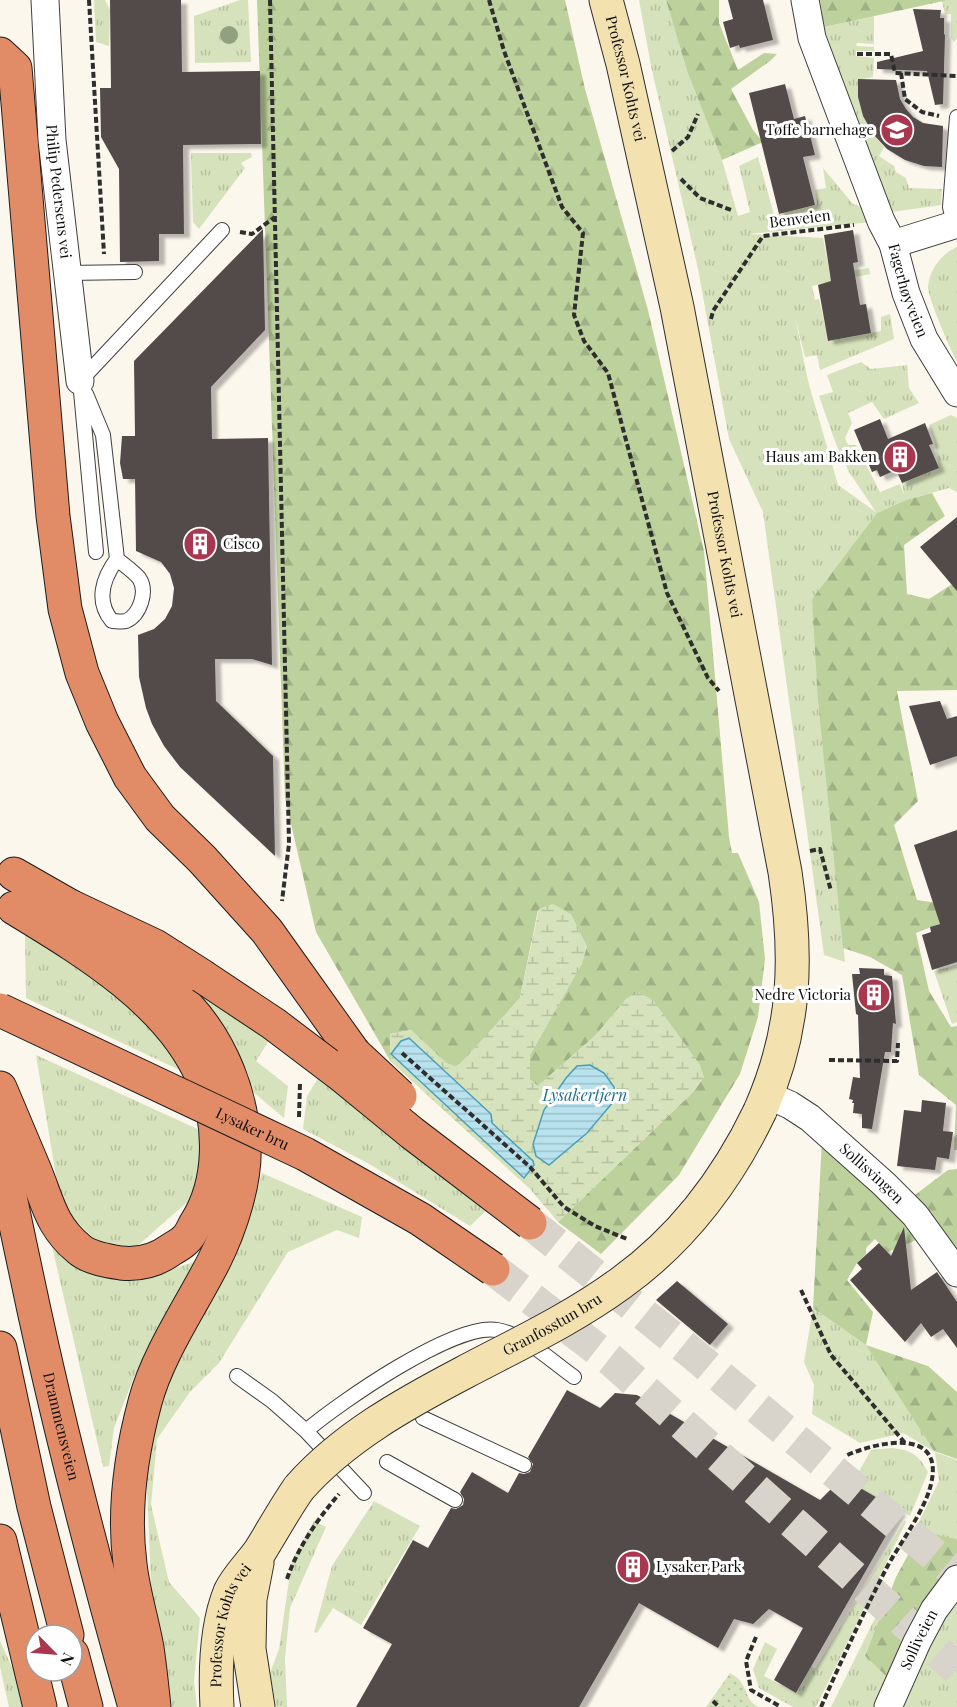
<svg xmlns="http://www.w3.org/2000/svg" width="957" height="1707" viewBox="0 0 957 1707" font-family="'Playfair Display',serif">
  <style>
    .grass { fill: url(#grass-tufts) }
    .forest { fill: url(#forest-firs) }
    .wetland { fill: url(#wetland-marsh) }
    .park { fill: url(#park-dots) }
    .water { fill: url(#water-rules); stroke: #499fba; stroke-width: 1.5 }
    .building { fill: #534c49; filter: url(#shadow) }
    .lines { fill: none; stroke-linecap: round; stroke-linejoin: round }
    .highway-tunnel { stroke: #d8d4cb; stroke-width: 33; stroke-dasharray: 33 16; stroke-linecap: butt }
    .lane-casing { stroke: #3f3f3f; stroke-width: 16 }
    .street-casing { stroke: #3f3f3f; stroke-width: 29 }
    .secondary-casing { stroke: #2e2e2e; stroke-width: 35 }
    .highway-casing { stroke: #1d1d1d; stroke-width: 35 }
    .path { stroke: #2e2e2e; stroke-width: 4; stroke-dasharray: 6 3; stroke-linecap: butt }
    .lane { stroke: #fff; stroke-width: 14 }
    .street { stroke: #fff; stroke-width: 27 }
    .secondary { stroke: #f4e1b0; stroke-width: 33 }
    .highway { stroke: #e18b67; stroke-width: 33 }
    .secondary-bridge-casing { stroke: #2e2e2e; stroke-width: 35; stroke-linecap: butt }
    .highway-bridge-casing { stroke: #1d1d1d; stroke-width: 35; stroke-linecap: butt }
    .secondary-bridge { stroke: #f4e1b0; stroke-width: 33 }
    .highway-bridge { stroke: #e18b67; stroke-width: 33 }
    .tree { fill: #91a17f }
    .labels { text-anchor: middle; stroke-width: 6; stroke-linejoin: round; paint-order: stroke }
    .street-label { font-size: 15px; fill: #0c0c0c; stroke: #fff }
    .poi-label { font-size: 15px; fill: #0c0c0c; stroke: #fff; text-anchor: end }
    .water-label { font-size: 16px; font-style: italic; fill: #26708c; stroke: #fff }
  </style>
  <defs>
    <pattern id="grass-tufts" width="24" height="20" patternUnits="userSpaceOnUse" patternTransform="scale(1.5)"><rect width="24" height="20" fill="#d6e2bb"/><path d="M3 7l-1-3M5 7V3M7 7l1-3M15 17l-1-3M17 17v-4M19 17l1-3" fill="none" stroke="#b6c1a0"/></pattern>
    <pattern id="forest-firs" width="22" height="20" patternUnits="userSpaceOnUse" patternTransform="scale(1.5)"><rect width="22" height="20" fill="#bcd19c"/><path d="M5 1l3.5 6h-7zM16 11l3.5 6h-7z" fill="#a0b285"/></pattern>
    <pattern id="wetland-marsh" width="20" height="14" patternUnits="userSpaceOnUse" patternTransform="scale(1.5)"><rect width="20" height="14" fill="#d6e2bb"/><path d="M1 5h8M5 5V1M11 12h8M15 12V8" fill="none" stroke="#b6c1a0"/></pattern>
    <pattern id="park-dots" width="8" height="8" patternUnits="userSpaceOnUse" patternTransform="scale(1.5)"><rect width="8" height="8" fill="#d6e2bb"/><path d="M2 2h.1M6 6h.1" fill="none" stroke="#b6c1a0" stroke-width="1.8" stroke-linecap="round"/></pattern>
    <pattern id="water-rules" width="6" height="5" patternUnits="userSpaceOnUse" patternTransform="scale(1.5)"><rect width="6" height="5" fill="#b8e2ed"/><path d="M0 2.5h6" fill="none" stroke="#9dc1ca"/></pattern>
    <filter id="shadow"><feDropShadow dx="6" dy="4" stdDeviation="1.5" flood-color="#0004"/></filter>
  </defs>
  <rect width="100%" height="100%" fill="#fcf7ed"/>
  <path class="grass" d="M 94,0 L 105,0 L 110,10 L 109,46 L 96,42 Z
    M 240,0 L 248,0 L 251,62 L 195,63 L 194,16 Z
    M 639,0 L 666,0 L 687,71 L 722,160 L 738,216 L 750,212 L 739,166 L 758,157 L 774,215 L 817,205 L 815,190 L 826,188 L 823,168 L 853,204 L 867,209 L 873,222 L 748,234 L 823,238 L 830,274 L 869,268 L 870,274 L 812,286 L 815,300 L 819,299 L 829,341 L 881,331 L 881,317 L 890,314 L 894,339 L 820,370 L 817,355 L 805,357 L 795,317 L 808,381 L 838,485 L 876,512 L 849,472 L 836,444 L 819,396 L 833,392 L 827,375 L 861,362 L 871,369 L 907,365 L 909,388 L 919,403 L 884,419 L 872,402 L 848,413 L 852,423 L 845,438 L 848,445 L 856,445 L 880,492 L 900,484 L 904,495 L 902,483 L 939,468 L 935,443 L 929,425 L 951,415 L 957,418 L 957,492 L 949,488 L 906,500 L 877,513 L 812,599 L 845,962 L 824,955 L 763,512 L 729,439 L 698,269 L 651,66 Z
    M 948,0 L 957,0 L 957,38 L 954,42 L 951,38 L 951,14 L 945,14 L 942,1 Z
    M 874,16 L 874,44 L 857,43 L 856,46 L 874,47 L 874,51 L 856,51 L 856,56 L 874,58 L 873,77 L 858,80 C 858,109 864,125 884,147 L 879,156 L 894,166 L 896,172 L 906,178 L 909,188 L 942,189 L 941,205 L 892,212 L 838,72 L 824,27 Z
    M 191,153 L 251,153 L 252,157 L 241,163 L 245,168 L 199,229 L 193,222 Z
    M 957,247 L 957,361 C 951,352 927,295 928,287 C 929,270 942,253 957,247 Z
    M 25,935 L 91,974 L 152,1023 L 184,1072 L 26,998 Z
    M 957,965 L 957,1022 L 952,1024 L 934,971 Z
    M 193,983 L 270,1039 L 256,1061 L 288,1086 L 284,1118 L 252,1091 L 227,1037 L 190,988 Z
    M 36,1055 L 206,1133 L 201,1190 L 136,1247 L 98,1242 L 61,1207 Z
    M 320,1075 L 486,1211 L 470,1226 L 371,1165 L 303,1129 L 307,1096 Z
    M 262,1173 L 362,1217 L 359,1238 L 337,1230 L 288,1252 L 219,1363 L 190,1392 L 157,1439 L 151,1505 L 169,1582 L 200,1618 L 194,1681 L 197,1707 L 172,1707 L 152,1610 L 146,1461 L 167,1378 L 239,1250 Z
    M 51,1242 L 99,1276 L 147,1277 L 200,1260 L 134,1377 L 114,1428 L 109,1466 L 103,1467 Z
    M 813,1308 L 866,1345 L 892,1378 L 935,1452 L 957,1460 L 957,1539 L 915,1530 L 939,1481 L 935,1452 L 903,1433 L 860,1443 L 812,1414 L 814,1385 L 804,1362 Z
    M 892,1448 C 911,1450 919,1455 928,1472 L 910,1516 L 852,1484 L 871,1450 Z
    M 374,1501 L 420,1526 L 361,1625 L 333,1608 L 317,1633 L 314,1632 L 332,1566 Z
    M 905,1520 L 906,1522 L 816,1707 L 793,1707 L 759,1688 L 753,1669 L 765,1642 L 777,1649 L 764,1676 L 797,1693 L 811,1666 L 815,1669 Z
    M 314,1521 L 326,1527 L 290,1608 L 285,1658 L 287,1707 L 276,1707 L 270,1673 L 279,1649 L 292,1560 Z
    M 889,1590 L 891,1591 L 865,1656 L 887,1677 L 878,1707 L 831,1707 Z
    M 957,1598 L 957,1707 L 901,1707 L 936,1623 Z
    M 0,1641 L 12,1667 L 16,1665 L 26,1707 L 9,1707 L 0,1667 Z"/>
  <path class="forest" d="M 257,0 L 565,0 L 585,89 L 648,310 L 704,551 L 729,837 L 732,853 L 738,853 L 759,902 L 765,959 L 758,1017 L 740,1074 L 679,1175 L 601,1254 L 558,1222 L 693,1092 L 704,1077 L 627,998 L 596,1035 L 538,1086 L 530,1080 L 530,1055 L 581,964 L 587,946 L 538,910 L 520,998 L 466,1059 L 456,1067 L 446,1063 L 411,1030 L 390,1034 L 391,1062 L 316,932 L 285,798 Z
    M 666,0 L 719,0 L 719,23 L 738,70 L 764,53 L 777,54 L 770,61 L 731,89 L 753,130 L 763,142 L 722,160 L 687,71 Z
    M 820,0 L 948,0 L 824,27 Z
    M 932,493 L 945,516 L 904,545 L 907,594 L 929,599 L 957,581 L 957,690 L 897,691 L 918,801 L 894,825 L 917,900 L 957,906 L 957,917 L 916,933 L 929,991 L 951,1027 L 957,1026 L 957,1150 L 954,1150 L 956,1105 L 919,1075 L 902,975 L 870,957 L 843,948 L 818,700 L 812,599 L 877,513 L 906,500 Z
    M 822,1140 L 921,1238 L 888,1252 L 875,1239 L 866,1248 L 866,1254 L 857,1263 L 847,1280 L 873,1312 L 866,1345 L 928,1366 L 957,1392 L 957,1459 L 934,1451 L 866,1345 L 813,1308 Z
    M 957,1169 L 957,1259 L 911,1198 L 948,1170 Z
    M 921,1531 L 957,1539 L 957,1564 L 941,1580 L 887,1677 L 865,1656 L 896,1577 Z"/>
  <path class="wetland" d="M 553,904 L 571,914 L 587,946 L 582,964 L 530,1055 L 530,1080 L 538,1086 L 596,1035 L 627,998 L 638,992 L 653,1000 L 700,1065 L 704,1077 L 693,1092 L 558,1222 L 530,1189 L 391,1062 L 390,1034 L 411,1030 L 446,1063 L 457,1067 L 520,998 L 539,909 Z"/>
  <path class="park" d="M 730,1673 C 750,1683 742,1698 758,1707 L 706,1707 Z"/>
  <path class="water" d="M 409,1038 L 491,1114 L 492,1123 L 533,1161 L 534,1165 L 524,1178 L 391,1054 L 401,1041 Z
    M 590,1065 L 604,1073 L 614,1087 L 614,1101 L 587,1133 L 549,1165 L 536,1156 L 533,1144 L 544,1110 L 566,1078 L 577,1066 Z"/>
  <path class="building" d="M 110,0 L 181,0 L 182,72 L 260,71 L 261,144 L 183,145 L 184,234 L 159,234 L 159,261 L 120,262 L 119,169 L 101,137 L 100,88 L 111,88 Z
    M 728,0 L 763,0 L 773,40 L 740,48 L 739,45 L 730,48 L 723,22 L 733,19 Z
    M 913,9 L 941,10 L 940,18 L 944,18 L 944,34 L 945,35 L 943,104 L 935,105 L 927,71 L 877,69 L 877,62 L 923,51 Z
    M 858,79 L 896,80 L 900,99 L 906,109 L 913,117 L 923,123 L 943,126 L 942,167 L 924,166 L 905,160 L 887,149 L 873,134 L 863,116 L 858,97 Z
    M 785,84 L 794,119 L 805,116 L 810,135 L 815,155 L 803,157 L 815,205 L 779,214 L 749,93 Z
    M 263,229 L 265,330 L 211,387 L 212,439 L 268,438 L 272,665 L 252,659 L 215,659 L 216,701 L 273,756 L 275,856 L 180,767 L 164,746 L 152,724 L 146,708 L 139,677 L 138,635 L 154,629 L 165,619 L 172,606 L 174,588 L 170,574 L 161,562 L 136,551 L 135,479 L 123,479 L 120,463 L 122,436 L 135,436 L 134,361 Z
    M 853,230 L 858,262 L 853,263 L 860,305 L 866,304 L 871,333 L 828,341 L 818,285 L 831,281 L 824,235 Z
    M 880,419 L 888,439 L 925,423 L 933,444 L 929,445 L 939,468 L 902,483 L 896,470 L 880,477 L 877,470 L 872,472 L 854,430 Z
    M 957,517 L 957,591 L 920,547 Z
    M 940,701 L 947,719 L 957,716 L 957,756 L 930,765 L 909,706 Z
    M 957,830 L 957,962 L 932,970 L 922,935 L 931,932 L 930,927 L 940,924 L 914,845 Z
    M 859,968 L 884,969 L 884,975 L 892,976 L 896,1024 L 893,1023 L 891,1052 L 885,1052 L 872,1129 L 862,1128 L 862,1114 L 853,1113 L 854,1103 L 852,1103 L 853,1100 L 849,1099 L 853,1077 L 860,1078 L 858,1015 L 856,1014 L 852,974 L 860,974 Z
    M 922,1100 L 946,1103 L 943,1131 L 953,1132 L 949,1159 L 937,1157 L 935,1170 L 897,1166 L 904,1110 L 921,1112 Z
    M 904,1227 L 911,1290 L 937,1272 L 957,1302 L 957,1348 L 943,1329 L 931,1337 L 921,1323 L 905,1342 L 850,1280 L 862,1269 L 857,1263 L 879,1243 L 891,1256 Z
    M 677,1281 L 728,1324 L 710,1345 L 656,1300 Z
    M 567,1390 L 600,1408 L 615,1393 L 637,1395 L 820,1500 L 834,1486 L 855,1485 L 900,1511 L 796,1693 L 774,1680 L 803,1628 L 769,1609 L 753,1624 L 734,1619 L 718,1648 L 639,1603 L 579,1707 L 356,1707 L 392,1644 L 363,1628 L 413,1540 L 428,1548 L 451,1508 L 456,1509 L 463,1505 L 464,1499 L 460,1492 L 472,1472 L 508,1493 L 519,1473 L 524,1474 L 530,1472 L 533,1464 L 528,1457 Z"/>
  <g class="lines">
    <path class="highway-tunnel" d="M 530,1223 L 692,1353 L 957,1574
      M 493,1269 L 611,1360 L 957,1669"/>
    <defs>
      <path id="lane" d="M 954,225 L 950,207 L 957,117
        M 67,273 L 135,272
        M 86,394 L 103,435 L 117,559 C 103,578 95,601 112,621 C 116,621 122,622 126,621 C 140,615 148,591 139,578 C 133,571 124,565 117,559
        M 96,552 L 80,381 L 222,230
        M 237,1376 L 272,1401 L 306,1431 L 364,1493
        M 423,1418 L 524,1465
        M 306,1431 C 339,1403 455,1322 497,1330 C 525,1335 550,1360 574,1377
        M 387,1462 L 455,1500"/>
      <g id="street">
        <path id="s1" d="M 45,0 L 52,140 L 80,381"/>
        <path id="s2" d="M 805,0 L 812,38 L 881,221 L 893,244 L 906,293 L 924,339 L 957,393"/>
        <path d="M 893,244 L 957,224"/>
        <path id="s3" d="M 767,1095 L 790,1105 L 810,1118 L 884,1184 L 915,1215 L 957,1273"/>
        <path id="s4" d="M 888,1707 L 917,1642 L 934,1610 L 957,1579"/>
      </g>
      <g id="secondary">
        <path id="s5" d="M 606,0 L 623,64 L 677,307 L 785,872 C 798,958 796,1030 760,1111"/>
        <path d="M 257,1563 L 250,1599 L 249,1649 L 258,1707"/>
        <path id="s6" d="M 217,1707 C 215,1670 216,1627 230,1592 C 237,1577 251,1564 260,1551 C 273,1530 285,1508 299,1488"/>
      </g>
      <g id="highway">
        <path d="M 0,54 L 15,68 L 53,516 L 65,609 L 82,673 L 102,722 L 130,777 L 160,818 L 202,859 L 267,931 L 354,1053"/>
        <path d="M 14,874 L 70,906 L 155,946 L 202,976"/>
        <path d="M 70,906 C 109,938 153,968 187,1006 C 222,1044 242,1095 244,1146 C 246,1181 230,1229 215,1259 C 192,1305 158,1353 145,1402 C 131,1454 123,1510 130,1564 C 133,1592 142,1620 147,1648 C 150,1668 152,1688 154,1707"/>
        <path d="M 0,1088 C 12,1116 23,1143 35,1171 C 48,1203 51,1226 79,1249 C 89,1258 108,1261 121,1263 C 139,1265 157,1260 172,1249 C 177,1246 183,1243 187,1238 C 191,1234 193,1228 196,1223 C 222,1182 222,1124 203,1079 C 171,1002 83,950 14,908"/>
        <path id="s7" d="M 0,1143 C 8,1190 18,1235 28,1282 C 58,1425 95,1566 135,1707"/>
        <path d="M 0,1348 L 34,1507 L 67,1635"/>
        <path d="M 0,1541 L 40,1707"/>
        <path d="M 72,1654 L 86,1707"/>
      </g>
    </defs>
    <use href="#lane" class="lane-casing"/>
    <use href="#street" class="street-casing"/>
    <use href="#secondary" class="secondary-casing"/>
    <use href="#highway" class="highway-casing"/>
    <path class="path" d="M 89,0 L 104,254
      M 270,0 L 289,844 L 282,901
      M 489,0 L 504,51 L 562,207 L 583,233 L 574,315 L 584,341 L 608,373 L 667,593 L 708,678 L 719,691
      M 857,54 L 891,54 L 895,73 L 957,76
      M 901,73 L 905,99 L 922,112 L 939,116
      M 672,151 L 688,137 L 698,114
      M 681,179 L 700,198 L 731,210
      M 240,232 L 252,234 L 275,217
      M 711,319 L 713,311 L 763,236 L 854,225
      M 810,851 L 820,849 L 831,891
      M 402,1053 L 530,1167 L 564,1207 L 595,1226 L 627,1239
      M 829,1060 L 897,1061 L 898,1043
      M 299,1117 L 300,1083
      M 801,1290 L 831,1355 L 905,1443
      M 287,1579 C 298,1547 317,1520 339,1494
      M 756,1637 L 746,1661 L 751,1690 L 781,1707
      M 713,1701 L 719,1707
      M 821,1707 C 841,1661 863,1614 886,1569 C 899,1544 925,1511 931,1484 C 945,1426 876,1442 845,1456"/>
    <use href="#lane" class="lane"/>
    <use href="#street" class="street"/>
    <use href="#secondary" class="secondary"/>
    <use href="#highway" class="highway"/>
    <defs>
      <g id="secondary-bridge">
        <path id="s8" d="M 299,1488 C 343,1438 404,1404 463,1373 C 516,1345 572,1319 621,1283 C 682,1239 728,1178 760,1111"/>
      </g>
      <g id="highway-bridge">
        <path d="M 202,976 L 274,1024 L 340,1074 L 412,1133 L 530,1223"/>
        <path id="s9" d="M 0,1010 L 305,1154 L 420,1219 L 493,1269"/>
        <path d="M 354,1053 L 400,1096"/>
      </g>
    </defs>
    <use href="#secondary-bridge" class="secondary-bridge-casing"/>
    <use href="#highway-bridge" class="highway-bridge-casing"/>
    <use href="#secondary-bridge" class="secondary-bridge"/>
    <use href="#highway-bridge" class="highway-bridge"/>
  </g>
  <circle class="tree" cx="229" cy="35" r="9"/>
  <defs>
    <symbol id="school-disc" viewBox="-11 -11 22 22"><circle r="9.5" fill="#a8374f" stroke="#fff"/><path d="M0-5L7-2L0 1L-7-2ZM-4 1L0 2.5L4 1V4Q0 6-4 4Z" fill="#fff"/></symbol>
    <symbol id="building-disc" viewBox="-11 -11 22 22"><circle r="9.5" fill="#a8374f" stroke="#fff"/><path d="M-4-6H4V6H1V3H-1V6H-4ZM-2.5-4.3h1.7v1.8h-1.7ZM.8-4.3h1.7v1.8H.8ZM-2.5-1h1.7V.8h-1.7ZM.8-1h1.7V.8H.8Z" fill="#fff"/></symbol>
  </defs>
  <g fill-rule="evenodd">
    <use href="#school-disc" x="878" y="111" width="38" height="38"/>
    <use href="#building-disc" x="881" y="438" width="38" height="38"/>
    <use href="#building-disc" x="181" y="525" width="38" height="38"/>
    <use href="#building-disc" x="855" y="976" width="38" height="38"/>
    <use href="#building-disc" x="614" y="1548" width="38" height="38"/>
  </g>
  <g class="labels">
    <g class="street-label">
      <text dy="5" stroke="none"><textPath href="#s5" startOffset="81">Professor Kohts vei</textPath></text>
      <text dy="5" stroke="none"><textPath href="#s1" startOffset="192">Philip Pedersens vei</textPath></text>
      <text transform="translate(800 219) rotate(-7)" y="5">Benveien</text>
      <text dy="5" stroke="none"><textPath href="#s2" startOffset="309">Fagerhøyveien</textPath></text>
      <text dy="5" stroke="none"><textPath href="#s5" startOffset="567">Professor Kohts vei</textPath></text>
      <text dy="5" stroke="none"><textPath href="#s9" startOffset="279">Lysaker bru</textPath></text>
      <text dy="5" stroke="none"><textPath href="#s3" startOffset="132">Sollisvingen</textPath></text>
      <text dy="5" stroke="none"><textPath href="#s8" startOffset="303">Granfosstun bru</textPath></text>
      <text dy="5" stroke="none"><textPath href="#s7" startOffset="290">Drammensveien</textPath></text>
      <text dy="5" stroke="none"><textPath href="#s6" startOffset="84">Professor Kohts vei</textPath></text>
      <text dy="5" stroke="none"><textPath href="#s4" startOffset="74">Solliveien</textPath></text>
    </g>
    <g class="poi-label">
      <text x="874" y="135">Tøffe barnehage</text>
      <text x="877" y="462">Haus am Bakken</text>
      <text x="223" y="549" text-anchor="start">Cisco</text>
      <text x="851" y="1000">Nedre Victoria</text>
      <text x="656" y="1572" text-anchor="start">Lysaker Park</text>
    </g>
    <g class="water-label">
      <text x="585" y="1101">Lysakertjern</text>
    </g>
  </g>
  <g transform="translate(54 1653) rotate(115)"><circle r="28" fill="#ffffff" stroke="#9e9e9e" stroke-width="1.5"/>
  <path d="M0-4.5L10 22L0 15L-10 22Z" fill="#a8374f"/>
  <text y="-9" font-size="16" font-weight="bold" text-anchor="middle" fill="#0c0c0c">N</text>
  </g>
</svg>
